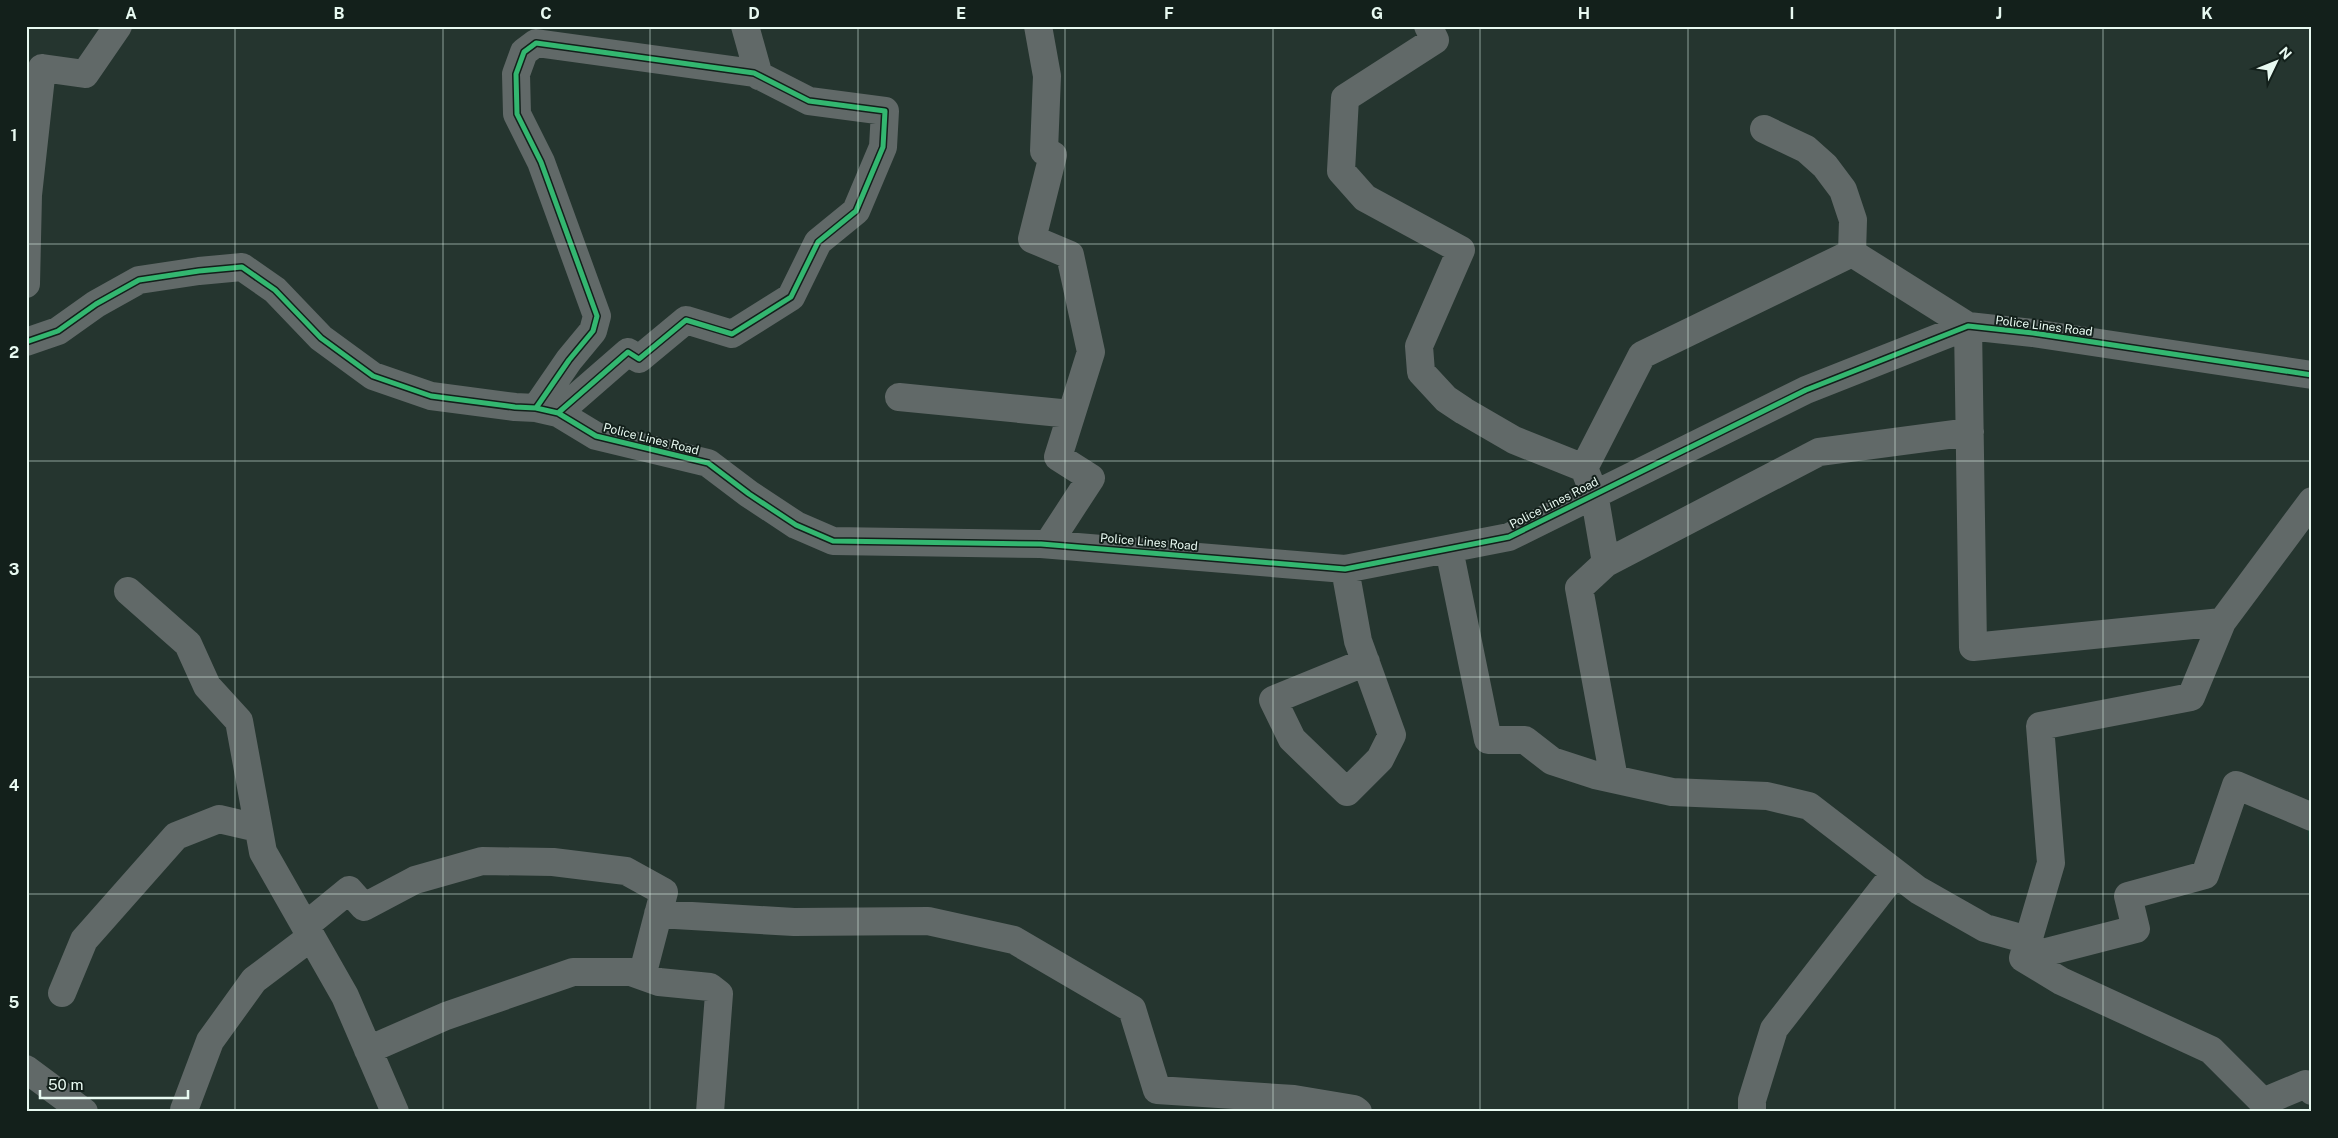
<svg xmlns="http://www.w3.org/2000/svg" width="2338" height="1138" viewBox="0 0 2338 1138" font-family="'Public Sans',sans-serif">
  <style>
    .built { fill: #1e4236 }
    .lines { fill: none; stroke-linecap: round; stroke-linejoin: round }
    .minor { stroke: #616968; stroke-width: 28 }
    .cycleway-casing { stroke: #13201b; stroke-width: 8 }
    .cycleway { stroke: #33b770; stroke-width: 5 }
    .grid { fill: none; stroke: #e8f9f1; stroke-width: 1; stroke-opacity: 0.55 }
    .labels { text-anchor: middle; stroke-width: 4; stroke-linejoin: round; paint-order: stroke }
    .street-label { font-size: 12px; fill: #e8f9f1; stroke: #13201b }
    .neatline { fill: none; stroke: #e8f9f1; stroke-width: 2 }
    .grid-label { font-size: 16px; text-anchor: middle; font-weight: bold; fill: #e8f9f1 }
  </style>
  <rect width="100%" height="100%" fill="#25352f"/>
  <path class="built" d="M 2312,811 L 2312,909 L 2307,812 Z"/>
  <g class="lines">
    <path class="minor" d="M 745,26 L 759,76
      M 1038,26 L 1047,76 L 1044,151 L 1053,155 L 1032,239 L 1070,255 L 1091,352 L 1058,457 L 1091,478 L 1048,544
      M 1428,26 L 1435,40 L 1345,98 L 1341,171 L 1365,198 L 1461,250 L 1419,346 L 1421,372 L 1446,399 L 1464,411 L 1514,440 L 1584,468 L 1594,493 L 1606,563 L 1579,588 L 1614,779
      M 1764,129 L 1806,149 L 1825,166 L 1843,190 L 1853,220 L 1852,253
      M 1852,253 L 1968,326 L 1973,647 L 2222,622
      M 26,284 L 28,195 L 42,68 L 85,74 L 118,26
      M 26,342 L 58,331 L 96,304 L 139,280 L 199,271 L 242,267 L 275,290 L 321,338 L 373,376 L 431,396 L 515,407 L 536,408 L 558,413 L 596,436 L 708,463 L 749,494 L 796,525 L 833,541 L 1041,544 L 1345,569 L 1509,537 L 1806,390 L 1968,326 L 2033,333 L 2312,375
      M 899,397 L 1071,414
      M 536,408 L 569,360 L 593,331 L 597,316 L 541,162 L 517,114 L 516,74 L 524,52 L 536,43 L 754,73 L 809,101 L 885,111 L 883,147 L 856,211 L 818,242 L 791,297 L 732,334 L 686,320 L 639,359 L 628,352 L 558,413
      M 1584,468 L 1642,355 L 1852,253
      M 2312,501 L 2222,622 L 2191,697 L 2040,726 L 2051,863 L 2023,958 L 2061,981 L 2211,1050 L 2263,1102 L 2306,1084 L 2312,1091
      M 1449,549 L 1488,740 L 1525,740 L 1552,761 L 1595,775 L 1672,792 L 1767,796 L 1809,806 L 1918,890 L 1985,928 L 2028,940
      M 1606,563 L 1819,452 L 1970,432
      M 1345,569 L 1358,641 L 1392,735 L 1380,759 L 1347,792 L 1292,739 L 1273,700 L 1366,662
      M 128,591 L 188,644 L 207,686 L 239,721 L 263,852 L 345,996 L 395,1112
      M 658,914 L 794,922 L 928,921 L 1014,940 L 1132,1009 L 1157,1090 L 1294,1099 L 1354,1109 L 1358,1112
      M 305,926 L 349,890 L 364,907 L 415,880 L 482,861 L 553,862 L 626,871 L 664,892 L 642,976
      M 2023,958 L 2136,929 L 2128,896 L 2205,875 L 2236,785 L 2312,817
      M 62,993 L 84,940 L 176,836 L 219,819 L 258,828
      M 368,1050 L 446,1016 L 573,972 L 631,972 L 659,982 L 710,987 L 719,994 L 710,1112
      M 26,1069 L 84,1112
      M 184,1110 L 210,1041 L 254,980 L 311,937
      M 1752,1112 L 1752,1100 L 1774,1029 L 1895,873"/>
    <defs>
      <path id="cycleway" d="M 26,342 L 58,331 L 96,304 L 139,280 L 199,271 L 242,267 L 275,290 L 321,338 L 373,376 L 431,396 L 515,407 L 536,408 L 558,413 L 596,436 L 708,463 L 749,494 L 796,525 L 833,541 L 1041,544 L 1345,569 L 1509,537 L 1806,390 L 1968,326 L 2033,333 L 2312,375
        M 536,408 L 569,360 L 593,331 L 597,316 L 541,162 L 517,114 L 516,74 L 524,52 L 536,43 L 754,73 L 809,101 L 885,111 L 883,147 L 856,211 L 818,242 L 791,297 L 732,334 L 686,320 L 639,359 L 628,352 L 558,413"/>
    </defs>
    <use href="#cycleway" class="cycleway-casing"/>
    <use href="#cycleway" class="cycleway"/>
  </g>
  <path class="grid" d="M 235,26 L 235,1112M 443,26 L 443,1112M 650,26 L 650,1112M 858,26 L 858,1112M 1065,26 L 1065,1112M 1273,26 L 1273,1112M 1480,26 L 1480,1112M 1688,26 L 1688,1112M 1895,26 L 1895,1112M 2103,26 L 2103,1112M 26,244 L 2312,244M 26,461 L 2312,461M 26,677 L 2312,677M 26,894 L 2312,894"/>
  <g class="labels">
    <g class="street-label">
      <text transform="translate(2044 326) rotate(7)" y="4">Police Lines Road</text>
      <text transform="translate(651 439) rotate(14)" y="4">Police Lines Road</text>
      <text transform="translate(1554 503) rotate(-27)" y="4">Police Lines Road</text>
      <text transform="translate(1149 542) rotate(5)" y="4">Police Lines Road</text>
    </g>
  </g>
  <rect width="2338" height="1138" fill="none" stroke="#13201b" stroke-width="55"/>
  <g transform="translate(2276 62) rotate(47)" stroke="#13201b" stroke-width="4" paint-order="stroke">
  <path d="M0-4L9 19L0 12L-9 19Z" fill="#e8f9f1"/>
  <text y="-8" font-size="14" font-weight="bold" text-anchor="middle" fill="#e8f9f1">N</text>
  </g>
  <path d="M40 1090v8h148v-8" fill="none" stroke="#e8f9f1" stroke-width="2.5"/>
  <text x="48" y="1090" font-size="15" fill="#e8f9f1" stroke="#13201b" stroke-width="4" paint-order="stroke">50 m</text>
  <rect x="28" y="28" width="2282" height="1082" class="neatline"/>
  <g class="grid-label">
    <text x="131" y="19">A</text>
    <text x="339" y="19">B</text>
    <text x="546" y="19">C</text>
    <text x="754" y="19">D</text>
    <text x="961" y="19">E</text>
    <text x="1169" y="19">F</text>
    <text x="1377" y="19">G</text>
    <text x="1584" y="19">H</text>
    <text x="1792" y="19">I</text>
    <text x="1999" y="19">J</text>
    <text x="2207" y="19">K</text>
    <text x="14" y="141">1</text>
    <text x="14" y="358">2</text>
    <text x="14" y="575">3</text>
    <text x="14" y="791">4</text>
    <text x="14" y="1008">5</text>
  </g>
</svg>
